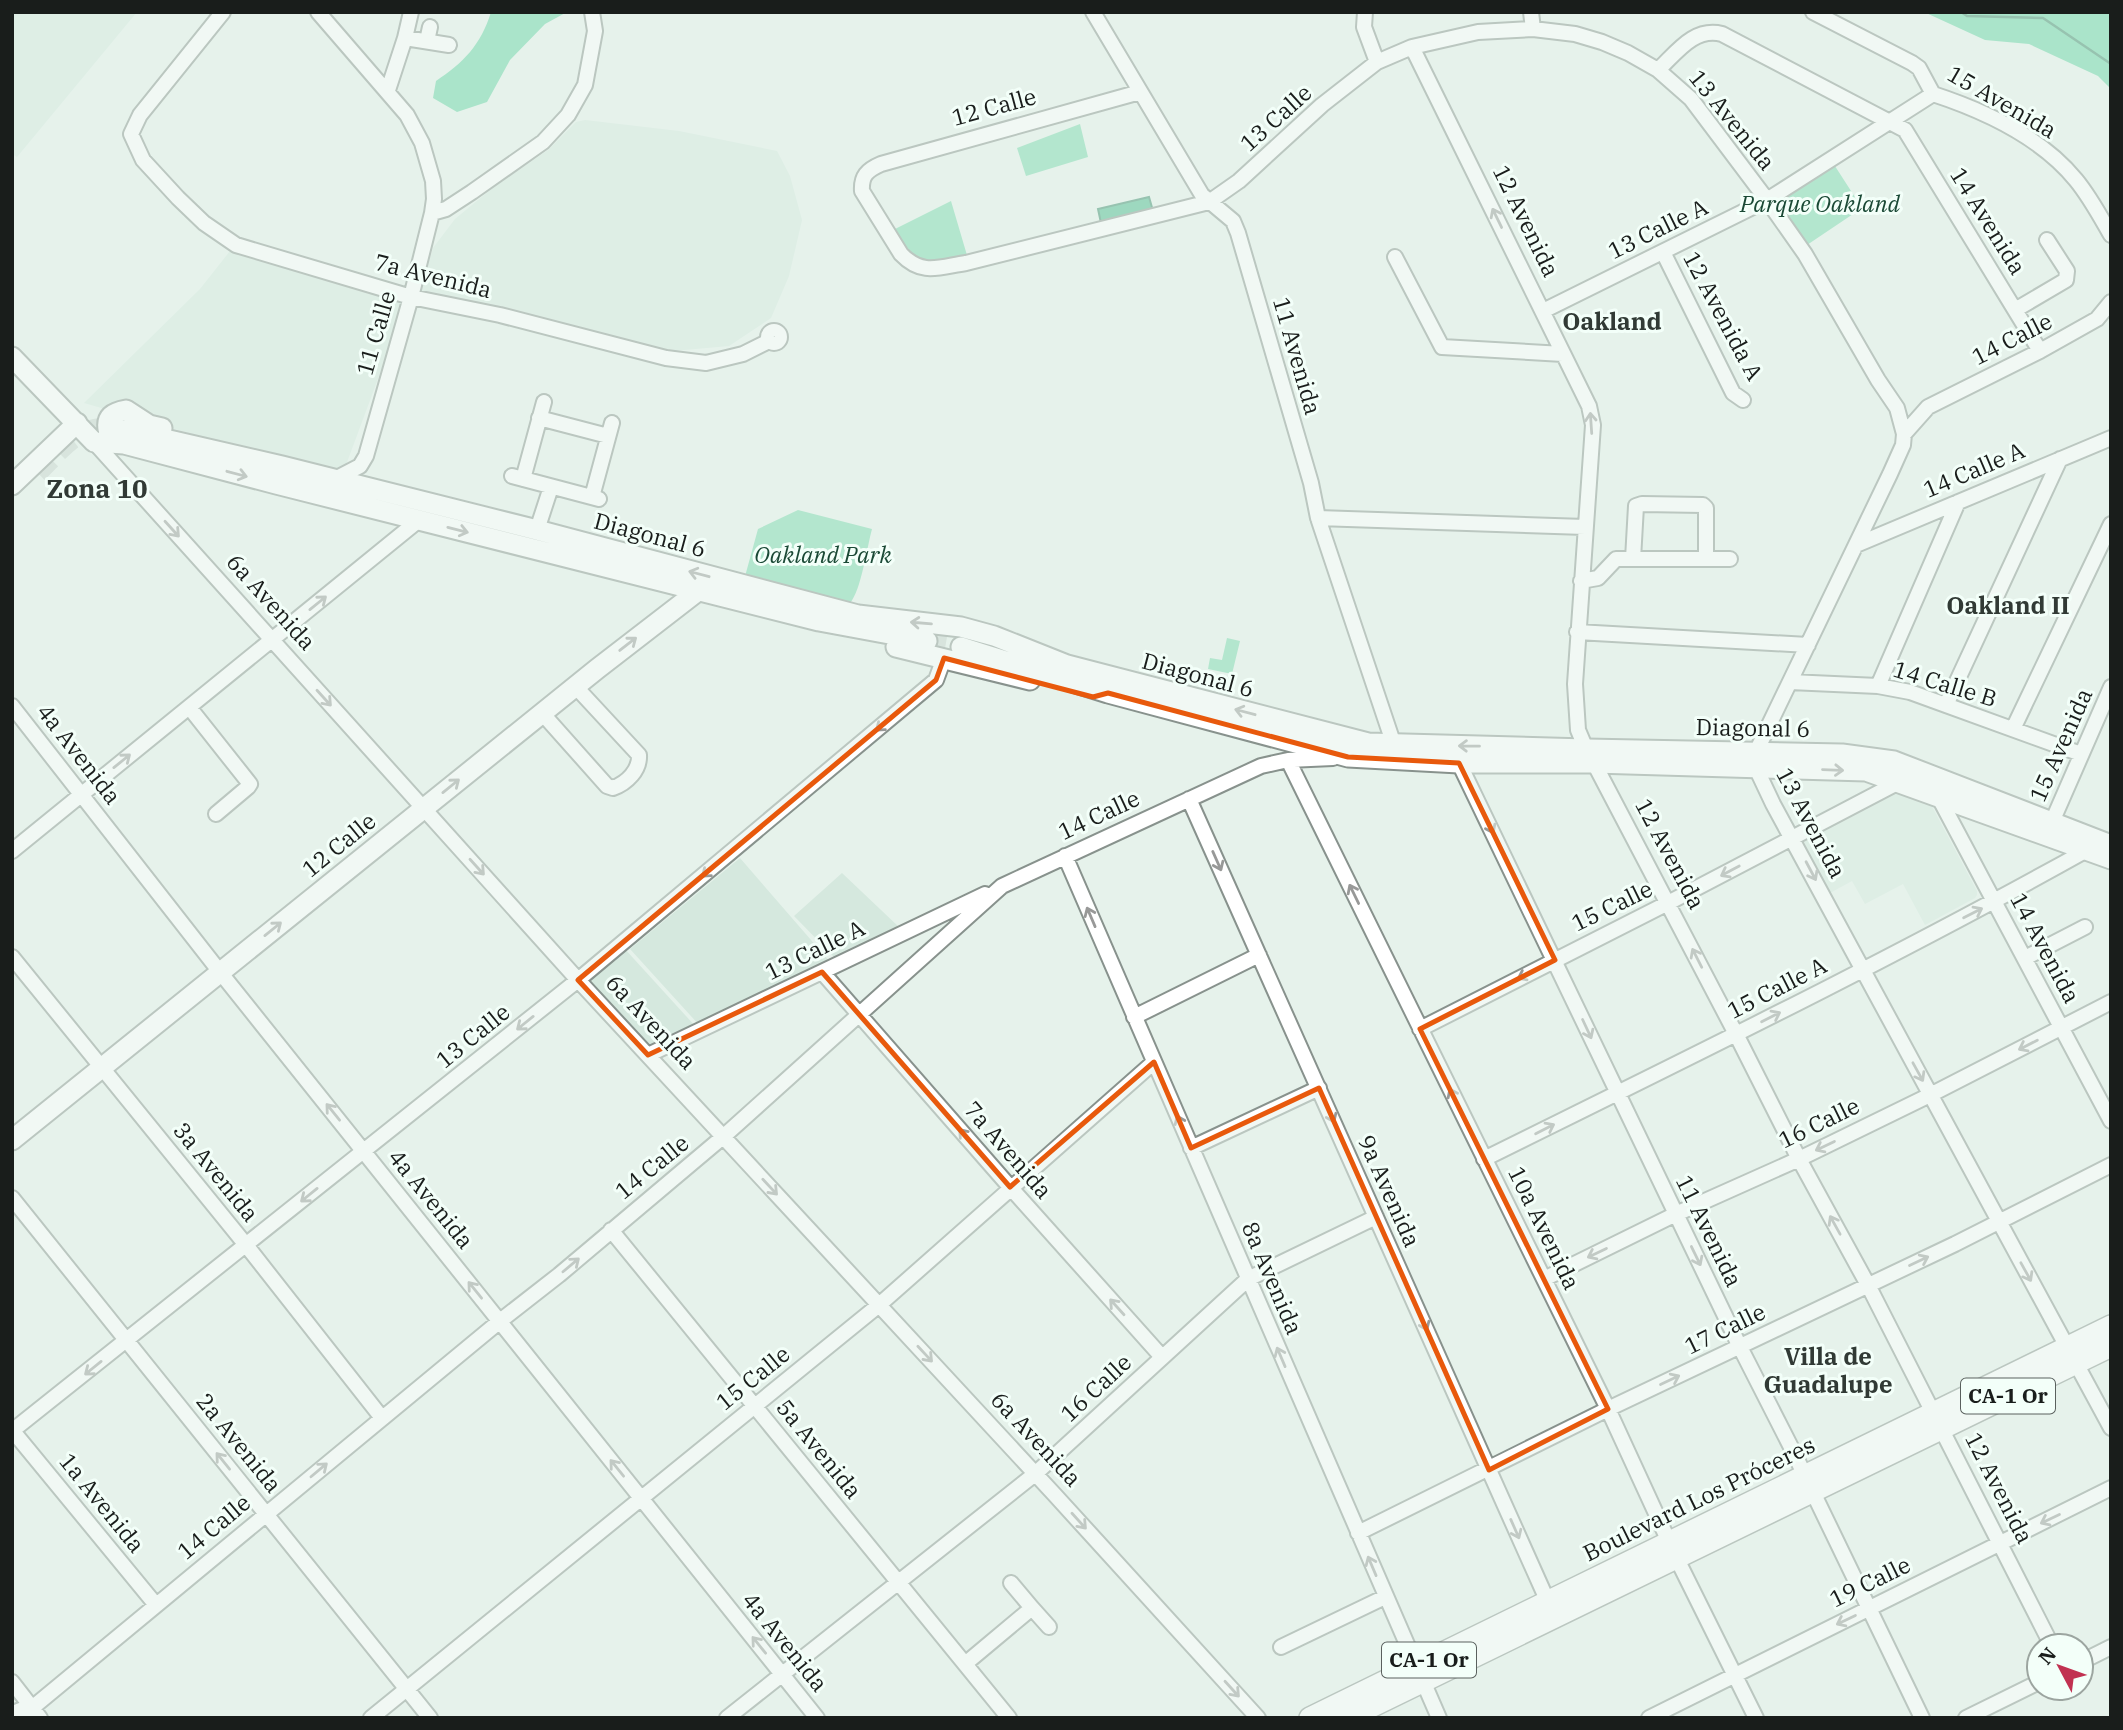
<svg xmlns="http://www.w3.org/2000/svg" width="2123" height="1730" viewBox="0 0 2123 1730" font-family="'IBM Plex Serif',serif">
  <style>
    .built { fill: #d5e8de }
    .green { fill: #77d7ab }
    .forest { fill: #63d2a2 }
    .water { fill: #46b88a; stroke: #388a69; stroke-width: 2 }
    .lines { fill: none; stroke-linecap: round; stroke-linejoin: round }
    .stream { stroke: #388a69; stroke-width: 2.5 }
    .major-tunnel { stroke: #c7d2cc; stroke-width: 19; stroke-dasharray: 19 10; stroke-linecap: butt }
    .minor-casing { stroke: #88928d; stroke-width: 18 }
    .major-casing { stroke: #88928d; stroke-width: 23 }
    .highway-casing { stroke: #88928d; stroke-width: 24 }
    .minor { stroke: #fff; stroke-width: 14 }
    .major { stroke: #fff; stroke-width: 19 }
    .highway { stroke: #fff; stroke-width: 21 }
    .oneway { stroke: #989998 }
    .marked { fill: none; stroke: #e8590c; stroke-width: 5; stroke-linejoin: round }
    .labels { text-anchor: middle; stroke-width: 6; stroke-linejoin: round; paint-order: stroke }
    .shield { fill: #f3fff9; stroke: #5a615e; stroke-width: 2 }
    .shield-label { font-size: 21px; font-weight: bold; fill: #191d1b }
    .street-label { font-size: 23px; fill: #191d1b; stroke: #f3fff9 }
    .park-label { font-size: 23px; font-style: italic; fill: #1a4935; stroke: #f3fff9 }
    .neighbourhood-label { font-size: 24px; font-weight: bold; fill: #313a35; stroke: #f3fff9 }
    .quarter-label { font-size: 26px; font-weight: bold; fill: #313a35; stroke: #f3fff9 }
  </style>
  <rect width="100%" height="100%" fill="#e6f2eb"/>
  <path class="built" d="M 12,12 L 137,12 L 17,157 L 12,154 Z
    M 585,120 L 679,131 L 777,151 L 790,176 L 802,220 L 789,276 L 771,318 L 729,346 L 662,352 L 420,291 L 433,248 L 455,219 L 495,186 L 548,150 L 576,122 Z
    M 234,246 L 408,298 L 343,473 L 206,438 L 84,403 L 200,289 Z
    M 1896,788 L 1927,797 L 1977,891 L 1977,895 L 1975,898 L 1925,925 L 1903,884 L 1865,904 L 1852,881 L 1830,893 L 1801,839 Z
    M 740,858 L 831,963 L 700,1026 L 630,949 Z
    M 842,873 L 900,928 L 836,959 L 794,916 Z
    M 624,948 L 696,1027 L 650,1048 L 588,978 Z"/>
  <path class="green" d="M 1080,124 L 1088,157 L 1026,176 L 1017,148 Z
    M 1833,163 L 1862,208 L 1807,245 L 1778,199 Z
    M 951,201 L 969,262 L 928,267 L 913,258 L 895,229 Z
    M 798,510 L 872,529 C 867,547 861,591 850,603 L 761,578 L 744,580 L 758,529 Z
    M 1227,638 L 1240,641 L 1232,674 L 1208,669 L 1210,658 L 1222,660 Z"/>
  <path class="forest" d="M 491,12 L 567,12 L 545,24 L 510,60 L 487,102 L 457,112 L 433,98 L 436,81 C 463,63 481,45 491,12 Z
    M 1924,12 L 2111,12 L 2111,89 L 2098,76 L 2029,44 L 1985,40 Z"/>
  <path class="water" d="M 1149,197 L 1153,211 L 1101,223 L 1098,209 Z"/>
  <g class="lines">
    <path class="stream" d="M 1961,12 L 1967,16 L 2043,18 L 2111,64"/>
    <path class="major-tunnel" d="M 38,473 C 58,454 80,423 110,428
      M 927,641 L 961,647"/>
    <defs>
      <path id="minor" d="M 223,12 L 140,115 L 131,134 L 143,160 L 178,198 L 204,223 L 236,245 L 411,297 L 500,315 L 666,358 L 706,363 L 743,354 L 769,341
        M 318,12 L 407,115 L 422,143 L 433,181 L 434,199 L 432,213 L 411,297 L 366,456 L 360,466 L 335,479
        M 1093,12 L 1202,195 L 1233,221 L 1238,233 L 1311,483 L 1318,518 L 1394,745
        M 1365,12 L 1364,27 L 1377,62
        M 1531,12 L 1533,29
        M 1813,12 L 1912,63 L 1919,68 L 1933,94 C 1985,111 2041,137 2076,180 C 2090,197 2100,216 2111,235
        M 405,38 L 411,12
        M 427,41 L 430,27
        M 1412,47 L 1589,406 L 1593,425 L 1575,684 L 1578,730 L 1586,749
        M 1658,70 C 1677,52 1694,27 1722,34 L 1905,130 L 2040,351
        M 388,90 L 405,38 L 449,45
        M 1140,92 L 881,164 C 867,170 861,176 862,191 L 901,254 C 922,276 939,267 966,263 L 1209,202 L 1239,181 L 1322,105 L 1377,62 L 1412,47 L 1478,32 L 1533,29 L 1575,34 L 1602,42 L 1628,53 L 1658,70 L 1691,99 L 1767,200 L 1805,254 L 1878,380 L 1897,408 L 1904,434 L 1903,445 L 1890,474 L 1756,752 L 1756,768 L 1773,804 L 2111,1428
        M 432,213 L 446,209 L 472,192 L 543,142 L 568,115 L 585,85 L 595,31 L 592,12
        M 1663,252 L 1733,393 L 1743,400
        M 1395,257 L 1442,347 L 1563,354
        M 2015,310 L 2066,280 L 2067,271 L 2047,240
        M 1543,311 L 1767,200 L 1933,94
        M768 337a6 6 0 1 1 12 0a6 6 0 1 1-12 0Z
        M 539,418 L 608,436
        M 1904,434 L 1928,407 L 2040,351 L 2097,319 L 2111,302
        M 94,442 L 578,980 L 1054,1494 L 1258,1718
        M 512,476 L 599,499
        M 523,479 L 544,402
        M 592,497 L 612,423
        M 1318,518 L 1585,527
        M 537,530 L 551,487
        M 1856,545 L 2111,438
        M 1706,559 L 1730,559
        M 1581,581 L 1598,578 L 1616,559 L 1706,559 L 1706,508 L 1703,505 L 1642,504 L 1636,506 L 1633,559
        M 1577,632 L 1808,645
        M 1790,682 L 1878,686 L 1910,692 L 2081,754
        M 1878,686 L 1958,502
        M 1946,705 L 2060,459
        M 12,706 L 220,972 L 817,1718
        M 189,707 L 250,784 L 248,787 L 216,814
        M 542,713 L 607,786 L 613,788 C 627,783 640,770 639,755 L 575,686
        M 2013,729 L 2111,524
        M 1288,760 L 1608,1409 L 1676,1557 L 1756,1718
        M 1459,763 L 1740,1347 L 1794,1453 L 1922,1718
        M 1594,763 L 1736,1034 L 1799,1159 L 1868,1285 L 2052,1646
        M 1938,796 L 2111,1121
        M 1189,799 L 1548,1602
        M 2052,822 L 2111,687
        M 12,851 L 419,520
        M 1065,856 L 1439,1718
        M 12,957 L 246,1245 L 382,1418
        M 2025,958 L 2085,927
        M 822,972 L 1010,1187 L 1162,1357
        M 1134,1017 L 1259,955
        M 1420,1029 L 1668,903 L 1899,782
        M 648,1055 L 985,894
        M 1191,1148 L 1319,1088
        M 1484,1159 C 1686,1059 1890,960 2087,850
        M 12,1198 L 430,1718
        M 611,1230 L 1009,1718
        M 1544,1279 L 1676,1214 L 1799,1159 L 1930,1095 L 2111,1002
        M 12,1430 L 156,1605
        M 12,1431 L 578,980 L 936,680 L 944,658
        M 1358,1533 L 1608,1409 L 1955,1244 L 2111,1165
        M 1032,1608 L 1049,1627
        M 1281,1647 L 1385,1597
        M 2081,1662 L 2111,1647
        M 965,1664 L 1032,1608 L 1011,1583
        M 12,1682 L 40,1718
        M 32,1708 L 500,1321 L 559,1275 L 724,1136 L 1002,886 L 1261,766 L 1288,760 L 1333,758
        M 371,1718 L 879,1305 L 1154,1062
        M 727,1718 L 1035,1474 L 1248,1279 L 1376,1217
        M 1649,1718 L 2111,1488
        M 1966,1718 L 2039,1682"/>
      <path id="major" d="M 12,357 L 94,442 L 124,444 L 276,484 L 819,621 L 927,641
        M 110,428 L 130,431 L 282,466 L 537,530 L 858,615 L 961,627 L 994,636 L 1067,665 L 1368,743 L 1586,749 L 1842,754 L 1894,761 L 2111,845
        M 115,437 L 108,429 C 106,416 114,412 126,410 L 149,425 L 162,428
        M 12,485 L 77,423
        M 896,647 L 1030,680
        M 961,647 L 1108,693 L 1348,757 L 1459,763 L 1594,763 L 1866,771 L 2111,859
        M 12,1140 L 597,669 L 698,591
        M 12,1716 L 32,1708"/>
      <path id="highway" d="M 1310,1718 L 2111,1326
        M 1348,1718 L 2111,1346"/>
    </defs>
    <use href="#minor" class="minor-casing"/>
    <use href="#major" class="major-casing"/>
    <use href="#highway" class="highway-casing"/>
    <use href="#minor" class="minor"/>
    <use href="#major" class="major"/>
    <use href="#highway" class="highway"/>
  </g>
  <defs><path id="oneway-shaft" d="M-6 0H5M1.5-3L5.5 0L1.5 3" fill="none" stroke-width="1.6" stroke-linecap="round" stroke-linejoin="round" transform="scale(1.75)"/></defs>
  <g class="oneway">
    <use href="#oneway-shaft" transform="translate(1497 218) rotate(-116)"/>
    <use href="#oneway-shaft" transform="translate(1591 423) rotate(-94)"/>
    <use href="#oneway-shaft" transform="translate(237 474) rotate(15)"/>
    <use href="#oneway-shaft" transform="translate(172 529) rotate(48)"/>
    <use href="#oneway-shaft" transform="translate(458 530) rotate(14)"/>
    <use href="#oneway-shaft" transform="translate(699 574) rotate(-165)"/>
    <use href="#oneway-shaft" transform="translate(318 603) rotate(-39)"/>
    <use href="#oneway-shaft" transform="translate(921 623) rotate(-175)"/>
    <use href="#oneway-shaft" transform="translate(628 644) rotate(-38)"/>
    <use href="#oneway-shaft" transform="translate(324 698) rotate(48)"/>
    <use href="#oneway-shaft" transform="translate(1245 712) rotate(-165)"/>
    <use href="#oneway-shaft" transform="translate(884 724) rotate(140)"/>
    <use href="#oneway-shaft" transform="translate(1469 746) rotate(-179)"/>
    <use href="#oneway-shaft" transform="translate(122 761) rotate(-39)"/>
    <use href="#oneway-shaft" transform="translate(1833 770) rotate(2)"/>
    <use href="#oneway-shaft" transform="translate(451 786) rotate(-39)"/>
    <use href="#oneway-shaft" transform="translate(1489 824) rotate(64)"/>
    <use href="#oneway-shaft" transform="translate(1217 861) rotate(66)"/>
    <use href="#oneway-shaft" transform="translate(477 867) rotate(48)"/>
    <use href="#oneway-shaft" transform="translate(710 870) rotate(140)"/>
    <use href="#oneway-shaft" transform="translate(1730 871) rotate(152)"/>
    <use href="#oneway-shaft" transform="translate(1811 871) rotate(62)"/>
    <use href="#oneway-shaft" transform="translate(1354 894) rotate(-116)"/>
    <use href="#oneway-shaft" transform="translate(1973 913) rotate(-27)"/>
    <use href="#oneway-shaft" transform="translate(1091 917) rotate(-113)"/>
    <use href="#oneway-shaft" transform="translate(273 929) rotate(-39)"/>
    <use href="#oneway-shaft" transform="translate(1697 958) rotate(-117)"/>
    <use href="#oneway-shaft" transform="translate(1527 974) rotate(153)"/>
    <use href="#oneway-shaft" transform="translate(1771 1017) rotate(-27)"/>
    <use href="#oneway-shaft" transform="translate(525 1023) rotate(141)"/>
    <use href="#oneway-shaft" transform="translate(1587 1029) rotate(65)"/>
    <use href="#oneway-shaft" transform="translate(2028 1045) rotate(153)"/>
    <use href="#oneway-shaft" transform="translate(1918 1072) rotate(61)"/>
    <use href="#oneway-shaft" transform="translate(1454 1098) rotate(-116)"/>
    <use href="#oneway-shaft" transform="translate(333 1112) rotate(-129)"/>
    <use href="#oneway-shaft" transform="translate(1330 1113) rotate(66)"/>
    <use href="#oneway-shaft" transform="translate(1181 1125) rotate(-113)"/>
    <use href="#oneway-shaft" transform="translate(1545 1129) rotate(-27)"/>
    <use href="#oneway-shaft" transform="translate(966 1137) rotate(-131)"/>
    <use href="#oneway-shaft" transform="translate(1825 1146) rotate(154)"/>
    <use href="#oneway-shaft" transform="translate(770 1187) rotate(47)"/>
    <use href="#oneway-shaft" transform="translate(309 1195) rotate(141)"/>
    <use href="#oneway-shaft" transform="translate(1835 1225) rotate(-119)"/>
    <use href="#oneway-shaft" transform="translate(1597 1253) rotate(154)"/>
    <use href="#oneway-shaft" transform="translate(1696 1256) rotate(64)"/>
    <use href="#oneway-shaft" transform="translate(1919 1261) rotate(-25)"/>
    <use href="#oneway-shaft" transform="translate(571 1265) rotate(-40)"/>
    <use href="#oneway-shaft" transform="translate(2026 1272) rotate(61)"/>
    <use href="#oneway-shaft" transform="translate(475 1290) rotate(-129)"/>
    <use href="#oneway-shaft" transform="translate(1117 1307) rotate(-132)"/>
    <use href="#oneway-shaft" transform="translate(1423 1321) rotate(66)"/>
    <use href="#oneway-shaft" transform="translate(925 1354) rotate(47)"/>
    <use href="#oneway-shaft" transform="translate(1281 1357) rotate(-113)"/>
    <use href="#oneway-shaft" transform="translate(93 1368) rotate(141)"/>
    <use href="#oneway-shaft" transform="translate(1670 1380) rotate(-25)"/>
    <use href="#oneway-shaft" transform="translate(223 1461) rotate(-129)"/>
    <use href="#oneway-shaft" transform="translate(617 1468) rotate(-129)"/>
    <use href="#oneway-shaft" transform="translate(319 1470) rotate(-40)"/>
    <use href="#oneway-shaft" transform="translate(2050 1519) rotate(154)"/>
    <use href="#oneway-shaft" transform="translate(1079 1521) rotate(48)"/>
    <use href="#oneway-shaft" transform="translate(1515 1529) rotate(66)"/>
    <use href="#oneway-shaft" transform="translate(1372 1566) rotate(-113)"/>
    <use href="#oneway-shaft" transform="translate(1846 1620) rotate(154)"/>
    <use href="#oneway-shaft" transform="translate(759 1645) rotate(-129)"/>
    <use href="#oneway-shaft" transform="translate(1232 1689) rotate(48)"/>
  </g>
  <path d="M0 0H2123V1730H0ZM 944,658 L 1093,697 L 1108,693 L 1348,757 L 1459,763 L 1555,960 L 1420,1029 L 1608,1409 L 1489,1470 L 1319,1088 L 1191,1148 L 1154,1062 L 1010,1187 L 822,972 L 648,1055 L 578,980 L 936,680 Z" fill="#e6f2eb" fill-opacity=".55" fill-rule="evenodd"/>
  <path class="marked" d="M 944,658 L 1093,697 L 1108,693 L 1348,757 L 1459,763 L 1555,960 L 1420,1029 L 1608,1409 L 1489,1470 L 1319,1088 L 1191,1148 L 1154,1062 L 1010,1187 L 822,972 L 648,1055 L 578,980 L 936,680 Z"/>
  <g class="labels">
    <g class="shield">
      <rect x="1961" y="1378.5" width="94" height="35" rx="5"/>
      <rect x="1382" y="1642.5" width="94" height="35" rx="5"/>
    </g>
    <g class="shield-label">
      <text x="2008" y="1403">CA-1 Or</text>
      <text x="1429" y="1667">CA-1 Or</text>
    </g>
    <g class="street-label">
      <text transform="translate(2002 102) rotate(30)" y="8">15 Avenida</text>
      <text transform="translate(994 107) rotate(-15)" y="8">12 Calle</text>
      <text transform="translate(1276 118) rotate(-42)" y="8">13 Calle</text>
      <text transform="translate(1732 120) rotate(51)" y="8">13 Avenida</text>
      <text transform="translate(1526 221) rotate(64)" y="8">12 Avenida</text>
      <text transform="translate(1988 221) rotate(58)" y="8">14 Avenida</text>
      <text transform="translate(1658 229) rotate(-26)" y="8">13 Calle A</text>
      <text transform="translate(433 276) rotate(14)" y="8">7a Avenida</text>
      <text transform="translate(1723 316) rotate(62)" y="8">12 Avenida A</text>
      <text transform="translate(376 333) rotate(-74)" y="8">11 Calle</text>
      <text transform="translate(2012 339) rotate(-27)" y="8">14 Calle</text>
      <text transform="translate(1297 356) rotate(74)" y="8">11 Avenida</text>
      <text transform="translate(1974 470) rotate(-23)" y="8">14 Calle A</text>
      <text transform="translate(650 535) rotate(15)" y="8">Diagonal 6</text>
      <text transform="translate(271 602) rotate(48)" y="8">6a Avenida</text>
      <text transform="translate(1198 675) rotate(15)" y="8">Diagonal 6</text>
      <text transform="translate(1945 684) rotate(17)" y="8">14 Calle B</text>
      <text transform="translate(1753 728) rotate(1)" y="8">Diagonal 6</text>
      <text transform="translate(2061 745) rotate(-66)" y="8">15 Avenida</text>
      <text transform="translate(79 754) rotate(52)" y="8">4a Avenida</text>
      <text transform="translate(1099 815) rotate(-25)" y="8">14 Calle</text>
      <text transform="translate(1811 823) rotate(62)" y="8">13 Avenida</text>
      <text transform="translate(339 845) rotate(-39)" y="8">12 Calle</text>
      <text transform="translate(1670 854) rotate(62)" y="8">12 Avenida</text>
      <text transform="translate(1612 906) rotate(-26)" y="8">15 Calle</text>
      <text transform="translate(2045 948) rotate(62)" y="8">14 Avenida</text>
      <text transform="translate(815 950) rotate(-26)" y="8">13 Calle A</text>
      <text transform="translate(1777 988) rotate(-27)" y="8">15 Calle A</text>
      <text transform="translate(651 1022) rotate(47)" y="8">6a Avenida</text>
      <text transform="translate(473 1036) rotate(-39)" y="8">13 Calle</text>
      <text transform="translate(1819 1123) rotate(-26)" y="8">16 Calle</text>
      <text transform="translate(1008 1150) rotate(49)" y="8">7a Avenida</text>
      <text transform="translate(652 1167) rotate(-39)" y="8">14 Calle</text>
      <text transform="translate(216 1172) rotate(51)" y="8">3a Avenida</text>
      <text transform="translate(1389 1191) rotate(66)" y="8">9a Avenida</text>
      <text transform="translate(431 1199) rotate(51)" y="8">4a Avenida</text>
      <text transform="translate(1544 1228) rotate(64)" y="8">10a Avenida</text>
      <text transform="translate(1709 1231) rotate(64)" y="8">11 Avenida</text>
      <text transform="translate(1272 1278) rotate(67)" y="8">8a Avenida</text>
      <text transform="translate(1725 1329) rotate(-26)" y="8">17 Calle</text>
      <text transform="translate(753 1378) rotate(-39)" y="8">15 Calle</text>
      <text transform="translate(1096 1388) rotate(-43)" y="8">16 Calle</text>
      <text transform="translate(1036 1439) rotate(47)" y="8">6a Avenida</text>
      <text transform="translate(239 1443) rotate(51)" y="8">2a Avenida</text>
      <text transform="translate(819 1449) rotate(51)" y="8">5a Avenida</text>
      <text transform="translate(1999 1488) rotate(63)" y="8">12 Avenida</text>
      <text transform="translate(1699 1499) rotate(-26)" y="8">Boulevard Los Próceres</text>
      <text transform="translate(102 1503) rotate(51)" y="8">1a Avenida</text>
      <text transform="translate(214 1527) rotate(-40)" y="8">14 Calle</text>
      <text transform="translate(1870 1582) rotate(-26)" y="8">19 Calle</text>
      <text transform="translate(785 1642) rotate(51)" y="8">4a Avenida</text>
    </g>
    <g class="park-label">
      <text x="1820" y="212">Parque Oakland</text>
      <text x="823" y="563">Oakland Park</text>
    </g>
    <g class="neighbourhood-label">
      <text x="1612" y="330">Oakland</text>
      <text x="2008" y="614">Oakland II</text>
      <text x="1828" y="1365">Villa de<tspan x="1828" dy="28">Guadalupe</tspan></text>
    </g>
    <g class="quarter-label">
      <text x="97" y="498">Zona 10</text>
    </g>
  </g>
  <rect width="2123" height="1730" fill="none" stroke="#191d1b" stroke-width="28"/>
  <g transform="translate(2060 1667) rotate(311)"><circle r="33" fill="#f3fff9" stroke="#9ca5a0" stroke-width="2"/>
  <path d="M0-5L12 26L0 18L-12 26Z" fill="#c13151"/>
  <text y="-10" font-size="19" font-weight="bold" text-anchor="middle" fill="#191d1b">N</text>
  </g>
</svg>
